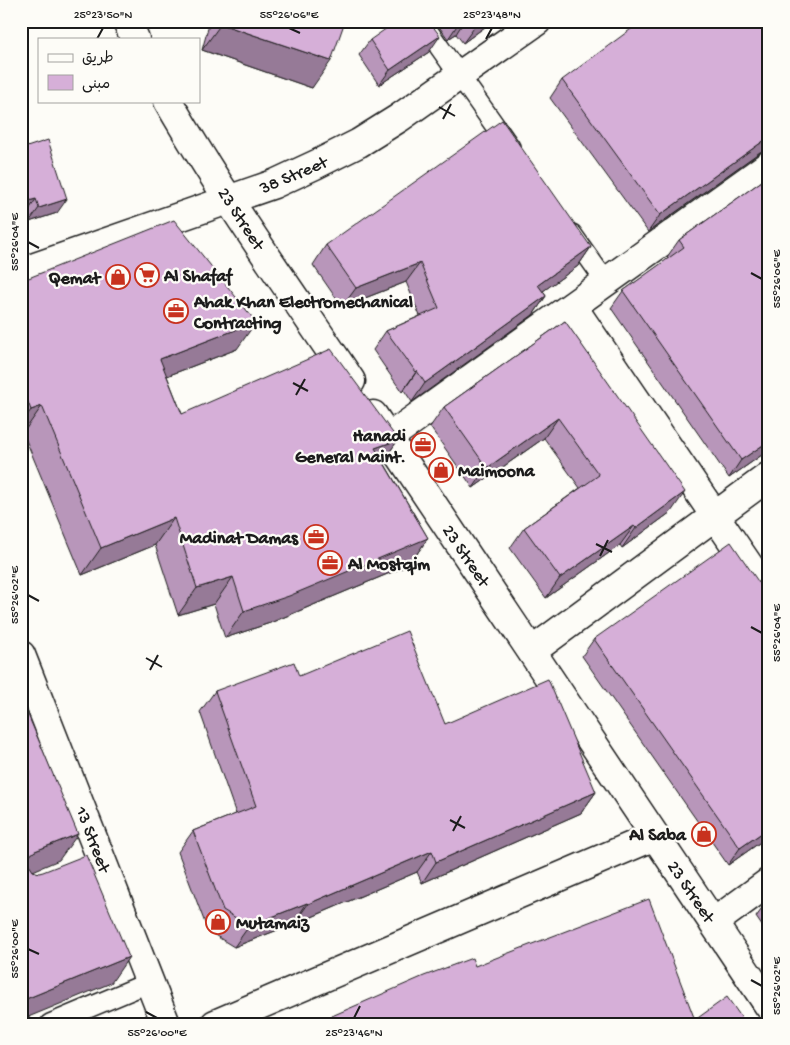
<svg xmlns="http://www.w3.org/2000/svg" width="790" height="1045" viewBox="0 0 790 1045" font-family="'Gochi Hand','Playpen Sans Arabic',sans-serif">
  <style>
    .lines { fill: none; stroke-linecap: round; stroke-linejoin: round }
    .service-casing { stroke: #1c1c1c; stroke-width: 22 }
    .minor-casing { stroke: #1c1c1c; stroke-width: 31 }
    .service { stroke: #fdfcf7; stroke-width: 19 }
    .minor { stroke: #fdfcf7; stroke-width: 28 }
    .wall { fill: #b896ba; stroke: #1c1c1c }
    .shaded-wall { fill: #967a97; stroke: #1c1c1c }
    .building { fill: #d6afd8; stroke: #1c1c1c }
    .ticks { fill: none; stroke: #1c1c1c; stroke-width: 2 }
    .labels { text-anchor: middle; stroke-width: 4.5; stroke-linejoin: round; paint-order: stroke }
    .street-label { font-size: 18px; fill: #1c1c1c; stroke: #fdfcf7 }
    .poi-label { font-size: 18px; font-weight: bold; fill: #1c1c1c; stroke: #fdfcf7; text-anchor: start }
    .neatline { fill: none; stroke: #1c1c1c; stroke-width: 2 }
    .ticks-label { font-size: 12px; text-anchor: middle; fill: #1c1c1c }
  </style>
  <rect width="100%" height="100%" fill="#fdfcf7"/>
  <filter id="ink" filterUnits="userSpaceOnUse"><feTurbulence type="fractalNoise" baseFrequency=".02" numOctaves="2"/><feDisplacementMap in="SourceGraphic" scale="10" xChannelSelector="R" yChannelSelector="G"/><feConvolveMatrix kernelMatrix="1 2 1 2 8 2 1 2 1" color-interpolation-filters="sRGB"/></filter>
  <g filter="url(#ink)">
    <g class="lines">
      <defs>
        <path id="service" d="M 421,21 L 510,147
          M 572,234 L 606,282
          M 50,1024 L 150,982"/>
        <path id="minor" d="M 127,21 L 135,39
          M 168,101 C 224,198 289,289 351,381
          M 21,272 L 274,184 L 317,164 L 359,143 L 399,118 L 537,21
          M 572,306 L 769,595
          M 373,415 L 769,1006
          M 388,438 L 769,165
          M 532,651 L 769,476
          M 21,655 L 166,1024
          M 713,923 L 769,882
          M 215,1024 L 655,836"/>
      </defs>
      <use href="#service" class="service-casing"/>
      <use href="#minor" class="minor-casing"/>
      <use href="#service" class="service"/>
      <use href="#minor" class="minor"/>
    </g>
    <path class="wall" d="M 210,21 L 345,21 L 312,88 L 202,50 Z
      M 435,21 L 493,21 L 463,43 L 456,34 L 448,39 Z
      M 769,21 L 769,150 L 767,150 L 760,152 L 648,232 L 550,98 L 562,80 Z
      M 370,40 L 429,52 L 379,85 L 359,55 Z
      M 21,149 L 57,213 L 29,222 L 27,213 Z
      M 769,176 L 769,450 L 729,478 L 611,308 L 623,291 L 668,259 L 667,257 L 679,240 Z
      M 326,245 L 591,247 L 578,266 L 543,291 L 546,296 L 533,315 L 412,402 L 404,390 L 402,392 L 373,350 L 386,331 L 420,316 L 406,282 L 342,307 L 313,265 Z
      M 21,281 L 237,349 L 167,376 L 182,414 L 398,440 L 383,461 L 428,538 L 409,565 L 270,623 L 225,638 L 214,604 L 178,615 L 155,545 L 82,575 L 23,433 L 21,433 Z
      M 565,321 L 671,512 L 622,548 L 620,545 L 546,598 L 510,548 L 524,528 L 580,488 L 544,438 L 473,488 L 430,427 L 444,407 Z
      M 769,591 L 769,836 L 728,865 L 582,656 L 594,639 L 766,593 Z
      M 299,676 L 445,724 L 596,792 L 581,813 L 422,883 L 417,872 L 293,925 L 293,924 L 234,947 L 208,931 L 178,852 L 193,831 L 236,814 L 200,712 L 215,691 Z
      M 769,899 L 769,936 L 756,917 Z"/>
    <path class="shaded-wall" d="M 460,21 L 464,21 L 456,34 L 448,39 Z
      M 481,21 L 493,21 L 463,43 L 476,25 Z
      M 221,24 L 331,61 L 312,88 L 202,50 Z
      M 440,36 L 429,52 L 379,85 L 390,70 Z
      M 769,137 L 769,150 L 767,150 L 760,152 L 648,232 L 660,215 Z
      M 36,199 L 27,213 L 21,214 L 21,203 Z
      M 67,199 L 57,213 L 29,222 L 39,208 Z
      M 591,247 L 578,266 L 525,304 L 538,285 Z
      M 420,263 L 406,282 L 342,307 L 356,288 Z
      M 546,296 L 533,315 L 412,402 L 425,383 Z
      M 256,322 L 237,349 L 141,386 L 160,359 Z
      M 417,371 L 404,390 L 402,392 L 416,372 Z
      M 42,406 L 23,433 L 21,433 L 21,424 L 31,410 Z
      M 558,418 L 544,438 L 473,488 L 487,468 Z
      M 398,440 L 379,467 L 375,448 Z
      M 769,441 L 769,450 L 729,478 L 741,460 Z
      M 685,492 L 671,512 L 622,548 L 636,528 Z
      M 174,518 L 155,545 L 82,575 L 101,548 Z
      M 634,526 L 620,545 L 546,598 L 560,578 Z
      M 428,538 L 409,565 L 270,623 L 225,638 L 244,611 Z
      M 233,577 L 214,604 L 178,615 L 197,588 Z
      M 596,792 L 581,813 L 422,883 L 436,862 Z
      M 769,828 L 769,836 L 728,865 L 740,848 Z
      M 78,834 L 59,860 L 21,876 L 30,855 L 35,851 Z
      M 432,851 L 417,872 L 293,925 L 308,904 Z
      M 307,903 L 293,924 L 234,947 L 249,926 Z
      M 129,957 L 111,983 L 21,1020 L 21,1001 Z"/>
    <path class="building" d="M 221,21 L 345,21 L 331,61 L 221,24 Z
      M 397,21 L 429,21 L 440,36 L 390,70 L 370,40 Z
      M 473,21 L 481,21 L 476,25 Z
      M 642,21 L 769,21 L 769,137 L 660,215 L 562,80 Z
      M 502,120 L 591,247 L 538,285 L 546,296 L 425,383 L 417,371 L 416,372 L 386,331 L 439,308 L 420,263 L 356,288 L 326,245 Z
      M 48,140 L 67,199 L 39,208 L 36,199 L 21,203 L 21,149 Z
      M 769,176 L 769,441 L 741,460 L 623,291 L 684,247 L 679,240 Z
      M 174,220 L 256,322 L 160,359 L 182,414 L 331,349 L 398,440 L 375,448 L 428,538 L 289,596 L 244,611 L 233,577 L 197,588 L 174,518 L 101,548 L 42,406 L 31,410 L 21,384 L 21,281 Z
      M 565,321 L 685,492 L 636,528 L 634,526 L 560,578 L 524,528 L 599,475 L 558,418 L 487,468 L 444,407 Z
      M 731,542 L 766,593 L 769,591 L 769,828 L 740,848 L 594,639 Z
      M 407,631 L 445,724 L 548,679 L 596,792 L 436,862 L 432,851 L 308,904 L 307,903 L 249,926 L 223,910 L 193,831 L 256,806 L 215,691 L 294,662 L 299,676 Z
      M 21,698 L 78,834 L 35,851 L 30,855 L 28,860 L 29,865 L 33,871 L 39,873 L 43,872 L 86,855 L 129,957 L 21,1001 Z
      M 649,899 L 695,1020 L 727,997 L 746,1024 L 322,1024 L 325,1019 L 424,976 L 472,958 L 475,966 Z"/>
  </g>
  <path class="ticks" d="M 289,28 L 300,33M 97,39 L 103,28M 486,39 L 492,28M 439,107 L 455,116M 443,119 L 451,104M 28,242 L 39,248M 751,273 L 762,279M 293,383 L 308,391M 296,395 L 305,379M 596,544 L 612,552M 600,556 L 608,540M 28,595 L 39,601M 751,627 L 762,633M 146,658 L 162,667M 150,670 L 158,655M 450,820 L 465,828M 453,831 L 461,816M 28,949 L 39,954M 751,980 L 762,986M 146,1012 L 157,1018M 354,1018 L 360,1006"/>
  <defs>
    <symbol id="supermarket-ring" viewBox="-11 -11 22 22"><circle r="9.5" fill="#fdfcf7" stroke="#c8321e" stroke-width="1.5"/><path d="M-6-5.5h2.5l.6 2H6L4.5 2H-2.5L-4.4-4H-6ZM-1.5 3.2a1.3 1.3 0 1 0 .1 0ZM3 3.2a1.3 1.3 0 1 0 .1 0Z" fill="#c8321e"/></symbol>
    <symbol id="shop-ring" viewBox="-11 -11 22 22"><circle r="9.5" fill="#fdfcf7" stroke="#c8321e" stroke-width="1.5"/><path d="M-5-2.5h2.3a2.7 3.5 0 0 1 5.4 0H5L5.5 6h-11ZM-1.5-2.5h3a1.5 2.3 0 0 0-3 0Z" fill="#c8321e"/></symbol>
    <symbol id="office-ring" viewBox="-11 -11 22 22"><circle r="9.5" fill="#fdfcf7" stroke="#c8321e" stroke-width="1.5"/><path d="M-6-3h4V-5.5h4V-3h4V5H-6ZM-1-4.5V-3h2v-1.5ZM-6 0V1H6V0Z" fill="#c8321e"/></symbol>
  </defs>
  <g fill-rule="evenodd">
    <use href="#supermarket-ring" x="133" y="261" width="28" height="28"/>
    <use href="#shop-ring" x="104" y="263" width="28" height="28"/>
    <use href="#office-ring" x="162" y="297" width="28" height="28"/>
    <use href="#office-ring" x="409" y="431" width="28" height="28"/>
    <use href="#shop-ring" x="427" y="456" width="28" height="28"/>
    <use href="#office-ring" x="302" y="523" width="28" height="28"/>
    <use href="#office-ring" x="316" y="549" width="28" height="28"/>
    <use href="#shop-ring" x="690" y="820" width="28" height="28"/>
    <use href="#shop-ring" x="204" y="908" width="28" height="28"/>
  </g>
  <g class="labels">
    <g class="street-label">
      <text transform="translate(293 174) rotate(-23)" y="6">38 Street</text>
      <text transform="translate(242 218) rotate(57)" y="6">23 Street</text>
      <text transform="translate(467 555) rotate(56)" y="6">23 Street</text>
      <text transform="translate(94 839) rotate(69)" y="6">13 Street</text>
      <text transform="translate(692 891) rotate(56)" y="6">23 Street</text>
    </g>
    <g class="poi-label">
      <text x="164" y="281">Al Shafaf</text>
      <text x="100" y="283" text-anchor="end">Qemat</text>
      <text x="194" y="307">Ahak Khan Electromechanical<tspan x="194" dy="21">Contracting</tspan></text>
      <text x="406" y="441" text-anchor="end">Hanadi<tspan x="406" dy="21">General Maint.</tspan></text>
      <text x="458" y="476">Maimoona</text>
      <text x="298" y="543" text-anchor="end">Madinat Damas</text>
      <text x="348" y="569">Al Mostqim</text>
      <text x="686" y="840" text-anchor="end">Al Saba</text>
      <text x="236" y="928">Mutamaiz</text>
    </g>
  </g>
  <rect width="790" height="1045" fill="none" stroke="#fdfcf7" stroke-width="55"/>
  <rect x="38" y="38" width="162" height="65" fill="#fdfcf7" stroke="#a3a29f"/>
  <rect x="48" y="54" width="25" height="8" fill="#fdfcf7" stroke="#a3a29f"/>
  <text x="82" y="62" font-size="15" fill="#1c1c1c">طريق</text>
  <rect x="48" y="75" width="25" height="15" fill="#d6afd8" stroke="#a3a29f"/>
  <text x="82" y="88" font-size="15" fill="#1c1c1c">مبنى</text>
  <rect x="28" y="28" width="734" height="990" class="neatline"/>
  <g class="ticks-label">
    <text x="103" y="18">25°23'50"N</text>
    <text x="289" y="18">55°26'06"E</text>
    <text x="492" y="18">25°23'48"N</text>
    <text transform="translate(14 242) rotate(-90)" y="4">55°26'04"E</text>
    <text transform="translate(776 279) rotate(-90)" y="4">55°26'06"E</text>
    <text transform="translate(14 595) rotate(-90)" y="4">55°26'02"E</text>
    <text transform="translate(776 633) rotate(-90)" y="4">55°26'04"E</text>
    <text transform="translate(14 949) rotate(-90)" y="4">55°26'00"E</text>
    <text transform="translate(776 986) rotate(-90)" y="4">55°26'02"E</text>
    <text x="157" y="1036">55°26'00"E</text>
    <text x="354" y="1036">25°23'46"N</text>
  </g>
</svg>
